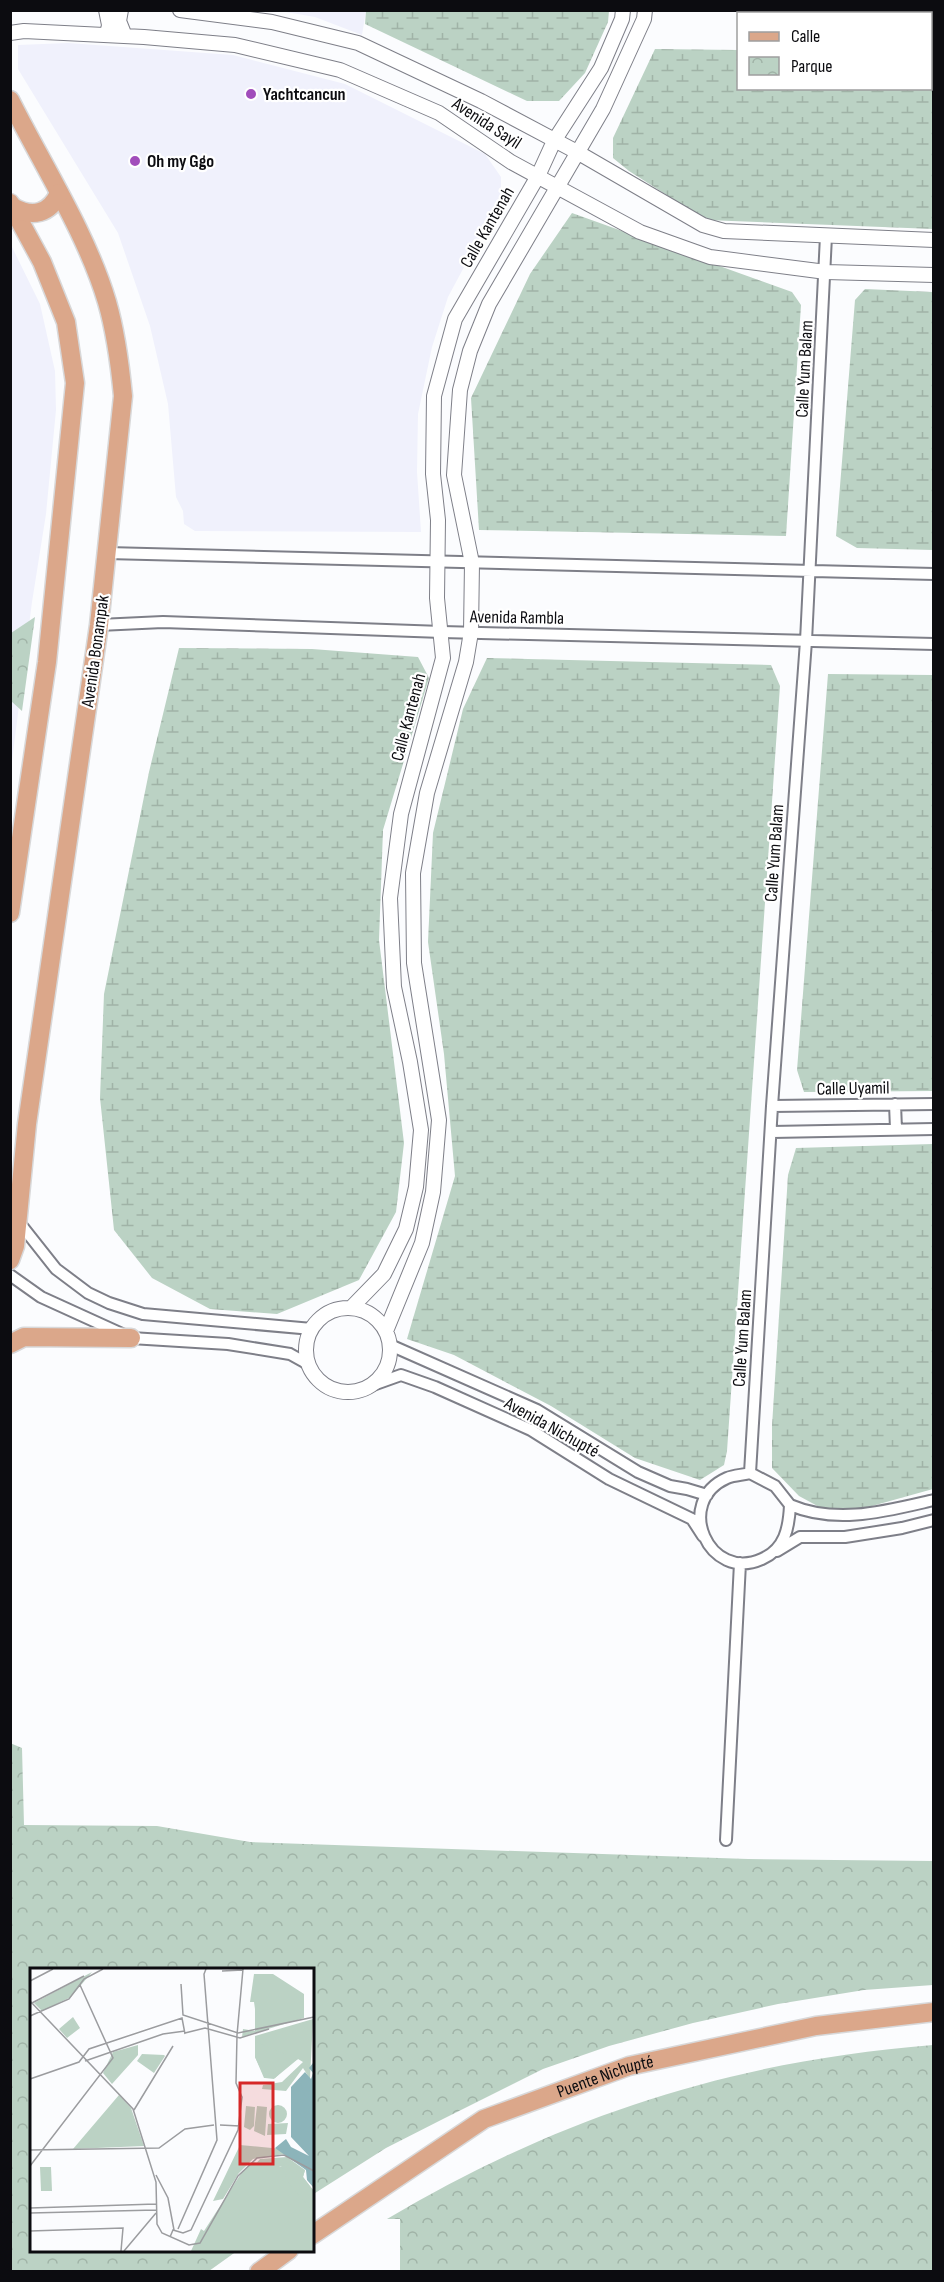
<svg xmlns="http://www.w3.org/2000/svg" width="944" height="2282" viewBox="0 0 944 2282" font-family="'Sofia Sans Condensed',sans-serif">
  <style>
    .built { fill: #f0f1fc }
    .wetland { fill: url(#wetland-marsh) }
    .park { fill: url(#park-crowns) }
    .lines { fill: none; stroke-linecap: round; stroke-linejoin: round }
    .minor-casing { stroke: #7e7f88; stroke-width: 14 }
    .tertiary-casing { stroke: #7e7f88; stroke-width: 16 }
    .primary-casing { stroke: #d8d8d9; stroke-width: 21 }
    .minor { stroke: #fff; stroke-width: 10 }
    .tertiary { stroke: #fff; stroke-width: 14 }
    .primary { stroke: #dba78a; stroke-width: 18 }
    .poi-dot { fill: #a14dbb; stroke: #fff; stroke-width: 2 }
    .labels { text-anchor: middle; stroke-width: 4.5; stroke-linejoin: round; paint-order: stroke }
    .poi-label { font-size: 18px; font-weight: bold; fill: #0c0c10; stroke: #fff; text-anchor: start }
    .street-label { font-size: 18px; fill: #0c0c10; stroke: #fff }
    .inset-road { fill: none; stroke: #9b9c9f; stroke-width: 1.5 }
    .view { fill: #d62828; fill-opacity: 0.15; stroke: #d62828; stroke-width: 3 }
    .inset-edge { fill: none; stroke: #0c0c10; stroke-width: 3 }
  </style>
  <defs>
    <pattern id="wetland-marsh" width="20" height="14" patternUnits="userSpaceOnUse" patternTransform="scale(1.5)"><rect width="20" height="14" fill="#bbd2c4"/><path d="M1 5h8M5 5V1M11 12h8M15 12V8" fill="none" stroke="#a0b3a7"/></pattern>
    <pattern id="park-crowns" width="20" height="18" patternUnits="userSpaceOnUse" patternTransform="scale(1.5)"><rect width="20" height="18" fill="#bbd2c4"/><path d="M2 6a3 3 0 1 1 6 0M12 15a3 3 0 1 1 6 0" fill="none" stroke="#a0b3a7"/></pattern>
  </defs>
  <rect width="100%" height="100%" fill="#fbfcfe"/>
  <path class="built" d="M 280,11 L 366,11 L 362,35 L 315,17 Z
    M 68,43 L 233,55 L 345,84 L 485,154 L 501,177 L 501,198 L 448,297 L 432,347 L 418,414 L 417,472 L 421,532 L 195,531 L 184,524 L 183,511 L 176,497 L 168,404 L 150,326 L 118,233 L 18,69 L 18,45 Z
    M 11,245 L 40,304 L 55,371 L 56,410 L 46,514 L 32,602 L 11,769 Z"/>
  <path class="wetland" d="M 366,11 L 366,10 L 609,11 L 608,22 L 585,73 L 559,101 L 527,101 L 365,24 Z
    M 655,49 L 738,50 L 738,88 L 930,88 L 931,66 L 933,66 L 933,229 L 706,220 L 629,171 L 613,158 L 613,138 Z
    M 572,213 L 792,292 L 801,305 L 786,536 L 479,530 L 471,398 L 530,274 Z
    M 865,289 L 933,292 L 933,550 L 857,548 L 836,536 L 855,300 Z
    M 179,648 L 312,649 L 418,657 L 429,678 L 383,830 L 379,940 L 404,1143 L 396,1212 L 359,1280 L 277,1314 L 210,1309 L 152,1278 L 114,1230 L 100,1098 L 104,994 L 149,772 Z
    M 487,658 L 771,665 L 780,686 L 727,1451 L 724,1465 L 700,1480 L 635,1458 L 551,1406 L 454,1355 L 407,1339 L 455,1176 L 444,1054 L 428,942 L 433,833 L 463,709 Z
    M 828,674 L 933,675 L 933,1091 L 804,1092 L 797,1070 Z
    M 933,1144 L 933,1489 L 836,1516 L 799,1496 L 772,1468 L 772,1426 L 788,1175 L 796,1148 Z"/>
  <path class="park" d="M 35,617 L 22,711 L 11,701 L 11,633 Z
    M 10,1743 L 22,1748 L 24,1825 L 157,1826 L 250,1842 L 748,1859 L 933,1861 L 933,1985 L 864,1990 L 778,2004 L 693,2023 L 609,2046 L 543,2069 L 443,2119 L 386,2148 L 312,2195 L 312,1970 L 32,1970 L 32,2250 L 237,2251 L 209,2271 L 11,2271 Z
    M 933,2045 L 933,2271 L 400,2271 L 400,2219 L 387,2219 C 561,2116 732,2061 933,2045 Z"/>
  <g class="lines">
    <defs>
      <path id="minor" d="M 830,14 L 830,10
        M 107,553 L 934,574
        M 99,625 L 163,622 L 442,632 L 934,644
        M 895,1104 L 896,1129
        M 772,1106 L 934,1104
        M 772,1132 L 934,1129
        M 18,1221 L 56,1269 L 88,1293 L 109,1303 L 143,1314 L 312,1329
        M 10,1275 L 41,1297 L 131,1338 L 228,1344 L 290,1354 L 308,1364
        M 390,1345 L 537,1410 L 638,1472 L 670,1486 L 687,1489 L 707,1495
        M 373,1385 L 401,1375 L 435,1387 L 531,1430 L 609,1479 L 692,1519 L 703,1536
        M 750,1473 L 772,1106 L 806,641 L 826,236
        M 750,1473 L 775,1486 L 790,1505 C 789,1528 785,1549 762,1559 C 709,1583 673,1502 727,1478 C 734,1475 743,1475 750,1473 Z
        M 790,1505 C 837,1525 886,1511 934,1500
        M 777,1551 L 800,1537 L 845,1537 L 902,1528 L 934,1520
        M 726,1840 L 740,1563"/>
      <path id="tertiary" d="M 106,10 L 109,25 L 107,35
        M 121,10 L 119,21 L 125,36
        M 180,10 L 272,22 L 358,43 L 481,101 L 577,152 L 703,225 L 724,231 L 934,240
        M 10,33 L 24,31 L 144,37 L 235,45 L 340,70 L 439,113 L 511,162 L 640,232 L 710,257 L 826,272 L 934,275
        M 351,1308 L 384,1274 L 406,1229 L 416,1187 L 421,1130 L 410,1062 L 394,987 L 390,898 L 401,814 L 443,658 L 437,598 L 438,520 L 433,474 L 434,396 L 455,319 L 538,176 L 554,141 L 601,68 L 622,19 L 623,10
        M306 1350a42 42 0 1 1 84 0a42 42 0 1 1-84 0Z
        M 386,1331 L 422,1243 L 433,1192 L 439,1120 L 414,963 L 413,873 L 427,793 L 466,662 L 471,632 L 472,563 L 454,475 L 460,390 L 470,351 L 489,304 L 603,109 L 644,19 L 645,10"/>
      <g id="primary">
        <path d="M 10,100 C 42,164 87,234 107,302 C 116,333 120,365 123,396 L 99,625 L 27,1124 L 15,1246 L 10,1260"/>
        <path d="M 10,203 L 42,262 L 66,322 L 75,383 L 47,662 L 10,913"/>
        <path d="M 13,207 C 32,218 50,214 59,193"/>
        <path d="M 10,1344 L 24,1337 L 131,1338"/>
        <path id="s1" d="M 312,2235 L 484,2119 L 629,2066 L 816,2026 L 934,2012"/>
        <path d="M 259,2272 L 289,2250"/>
      </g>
    </defs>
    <use href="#minor" class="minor-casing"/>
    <use href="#tertiary" class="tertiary-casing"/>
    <use href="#primary" class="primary-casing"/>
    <use href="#minor" class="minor"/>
    <use href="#tertiary" class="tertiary"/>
    <use href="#primary" class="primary"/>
  </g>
  <g class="poi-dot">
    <circle cx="251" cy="94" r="6"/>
    <circle cx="135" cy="161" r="6"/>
  </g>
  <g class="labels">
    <g class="poi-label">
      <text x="263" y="100">Yachtcancun</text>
      <text x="147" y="167">Oh my Ggo</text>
    </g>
    <g class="street-label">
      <text transform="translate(487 123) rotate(33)" y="6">Avenida Sayil</text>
      <text transform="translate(487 227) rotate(-60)" y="6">Calle Kantenah</text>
      <text transform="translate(804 369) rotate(-87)" y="6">Calle Yum Balam</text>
      <text transform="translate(517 617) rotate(1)" y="6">Avenida Rambla</text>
      <text transform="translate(95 651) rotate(-82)" y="6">Avenida Bonampak</text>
      <text transform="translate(408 717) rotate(-75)" y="6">Calle Kantenah</text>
      <text transform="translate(774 853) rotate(-86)" y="6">Calle Yum Balam</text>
      <text transform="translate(853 1088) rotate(-1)" y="6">Calle Uyamil</text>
      <text transform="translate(742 1338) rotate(-86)" y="6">Calle Yum Balam</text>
      <text transform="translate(552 1427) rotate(29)" y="6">Avenida Nichupté</text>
      <text dy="6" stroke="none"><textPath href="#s1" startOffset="336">Puente Nichupté</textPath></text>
    </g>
  </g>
  <g transform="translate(30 1968)">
    <rect width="284" height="284" fill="#fbfcfe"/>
    <path d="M 283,51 L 280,111 L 273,100 L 256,123 L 232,121 L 233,117 L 252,114 L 273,94 L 268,91 L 259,96 L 244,111 L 235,110 L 225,89 L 225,68 ZM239 146a9 9 0 1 1 18 0a9 9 0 1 1-18 0ZM 216,138 L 225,139 L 224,158 L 220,162 L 214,159 ZM 227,138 L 237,139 L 235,168 L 224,163 ZM 258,155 L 256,166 L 237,167 L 238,156 ZM 223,194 L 275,202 L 273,209 L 283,222 L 283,283 L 161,283 L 171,261 L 174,263 L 212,204 Z" fill="#bbd2c4"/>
    <path d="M 62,4 L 41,29 L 12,43 L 4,35 ZM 224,6 L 243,6 L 274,26 L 274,50 L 212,69 L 213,61 L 225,63 L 225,41 L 224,34 L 220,34 ZM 43,49 L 50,60 L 37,70 L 29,61 ZM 225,74 L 231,76 L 268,91 L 245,110 L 234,110 L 225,89 ZM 108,77 L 108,87 L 82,116 L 73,105 L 83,84 ZM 112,86 L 134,87 L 135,88 L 124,105 L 107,93 ZM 89,127 L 101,140 L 114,178 L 43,181 ZM 210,177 L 252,181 L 254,186 L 223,191 L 209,205 L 193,231 L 183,233 ZM 257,189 L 275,202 L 273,209 L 283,222 L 281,241 L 260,217 L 251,198 L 224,198 L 230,191 ZM 10,199 L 21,199 L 22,223 L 11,223 Z" fill="#bbd2c4"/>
    <path d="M 283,95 L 283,219 L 277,212 L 276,202 L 245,180 L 256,171 L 261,179 L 279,188 L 261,169 L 261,119 L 275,104 L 281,111 L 283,105 L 279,100 Z" fill="#8cb4ba"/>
    <path class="inset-road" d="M 192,3 L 213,2M 0,13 L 23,1M 151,16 L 153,47 L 208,65 L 284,49M 0,33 L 103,141 L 126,214 L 127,256 L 132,265 L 159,277 L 170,275 L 208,208 L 227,190 L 254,187 L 284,203M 0,36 L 54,8M 0,48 L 39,31 L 54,11 L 73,1M 155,65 L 175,60 L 210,70 L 239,61M 55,93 L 133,66 L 155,63M 0,111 L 49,94 L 59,81 L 152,50 L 155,66M 104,142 L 143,78M 190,157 L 210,158M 0,182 L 129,180 L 155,161 L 184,157M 0,198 L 83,90 L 50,17M 126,207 L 138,230 L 144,262M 0,240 L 126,236M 0,245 L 126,242M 148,261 L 187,172 L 174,6 L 176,1M 0,263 L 93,260 L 91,283M 140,269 L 143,262 L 153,265 L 161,262 L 208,162 L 212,129 L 206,115 L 207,67 L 213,1M 94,283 L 126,245"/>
    <path class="view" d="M 210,115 L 243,115 L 243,196 L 210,196 Z"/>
    <rect width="284" height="284" class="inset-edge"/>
  </g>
  <rect width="944" height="2282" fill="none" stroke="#0c0c10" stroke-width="24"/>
  <rect x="737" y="12" width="195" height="78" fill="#ffffff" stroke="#9e9e9f" stroke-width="1.5"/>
  <rect x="749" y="32" width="30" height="9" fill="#dba78a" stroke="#9e9e9f" stroke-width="1.5"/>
  <text x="791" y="42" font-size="18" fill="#0c0c10">Calle</text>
  <rect x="749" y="57" width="30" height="18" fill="url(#park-crowns)" stroke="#9e9e9f" stroke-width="1.5"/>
  <text x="791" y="72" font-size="18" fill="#0c0c10">Parque</text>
</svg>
